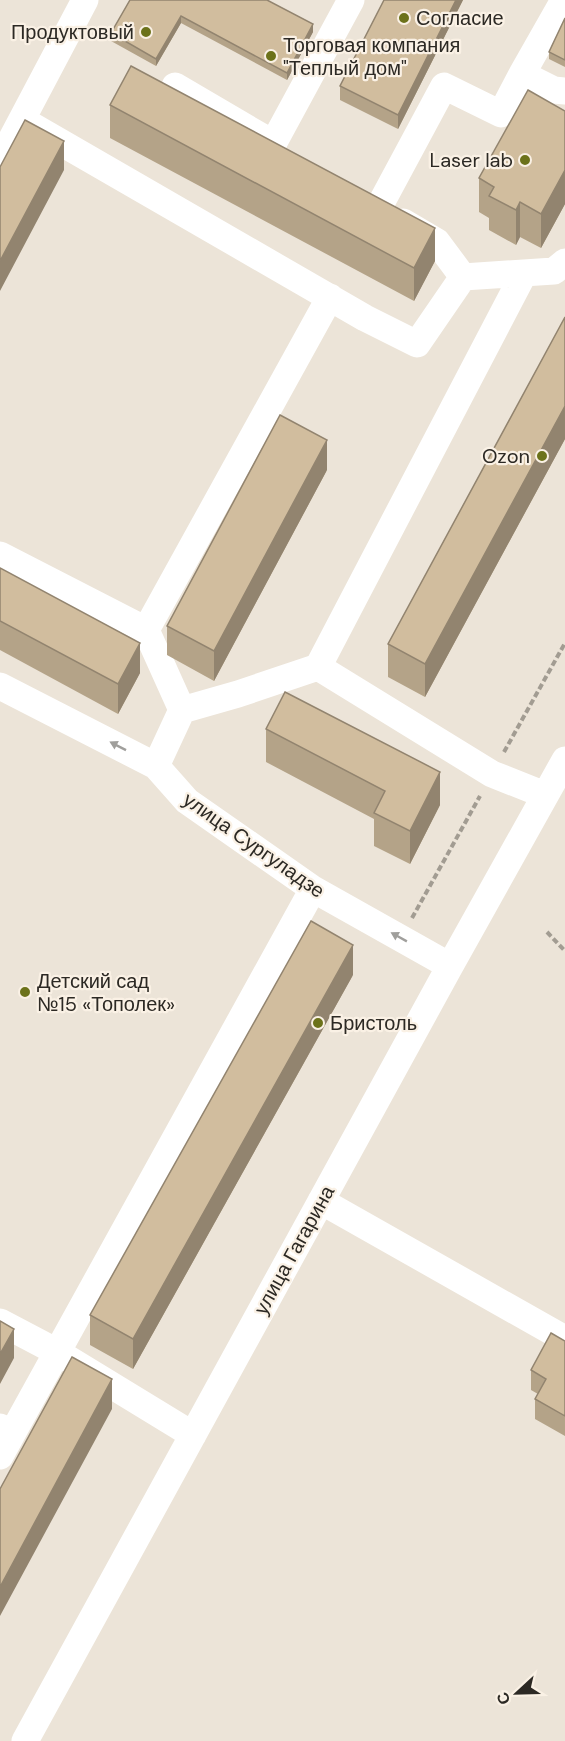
<svg xmlns="http://www.w3.org/2000/svg" width="565" height="1741" viewBox="0 0 565 1741" font-family="'DM Sans',sans-serif">
  <style>
    .lines { fill: none; stroke-linecap: round; stroke-linejoin: round }
    .path { stroke: #a29c92; stroke-width: 4; stroke-dasharray: 6 3; stroke-linecap: butt }
    .minor { stroke: #fff; stroke-width: 27 }
    .wall { fill: #b4a388 }
    .shaded-wall { fill: #92846f }
    .building { fill: #d1bd9e; stroke: #92846f; stroke-width: 1.5 }
    .oneway { fill: #a09f9c }
    .poi-dot { fill: #6c721a; stroke: #faf1e5; stroke-width: 2 }
    .labels { text-anchor: middle; stroke-width: 4.5; stroke-linejoin: round; paint-order: stroke }
    .poi-label { font-size: 20px; fill: #2c2924; stroke: #faf1e5; text-anchor: start }
    .street-label { font-size: 20px; fill: #2c2924; stroke: #faf1e5 }
  </style>
  <rect width="100%" height="100%" fill="#ece4d8"/>
  <g class="lines">
    <path class="path" d="M 504,752 L 565,643
      M 412,918 L 480,796
      M 547,932 L 565,951"/>
    <path class="minor" d="M 564,0 L 522,74 L 554,90 L 565,91
      M 175,86 L 262,137
      M 22,120 L 365,318 L 417,344 L 463,277
      M 273,144 L 351,0
      M 0,161 L 85,0
      M 379,207 L 444,86 L 501,114 L 522,74
      M 403,222 L 437,242 L 463,277
      M 463,277 L 554,271 L 565,262
      M 0,555 L 146,630 L 330,297
      M 146,630 L 182,710 L 156,766
      M 318,667 L 492,774 L 545,795
      M 0,686 L 156,766 L 187,801 L 313,889 L 450,966
      M 182,710 L 238,694 L 318,667 L 524,273
      M 321,1201 L 565,1339
      M 0,1322 L 57,1352 L 193,1435
      M 0,1427 L 12,1434 L 0,1456
      M 12,1434 L 313,889
      M 25,1741 L 450,966 L 565,760"/>
  </g>
  <path class="wall" d="M 130,0 L 313,32 L 287,80 L 181,23 L 156,66 L 111,41 L 111,33 Z
    M 384,0 L 463,0 L 398,129 L 340,100 L 340,86 Z
    M 565,18 L 565,67 L 549,59 L 549,52 Z
    M 110,105 L 435,261 L 414,301 L 110,138 Z
    M 565,111 L 565,204 L 541,248 L 520,237 L 516,245 L 489,230 L 489,218 L 479,212 L 479,178 Z
    M 565,317 L 565,439 L 425,697 L 388,677 L 388,644 Z
    M 327,470 L 214,681 L 167,655 L 167,626 Z
    M 0,568 L 140,673 L 118,714 L 0,650 Z
    M 266,729 L 440,805 L 410,864 L 374,846 L 374,819 L 266,762 Z
    M 353,975 L 133,1369 L 90,1345 L 90,1315 Z
    M 565,1341 L 565,1436 L 535,1419 L 535,1399 L 538,1394 L 531,1390 L 531,1370 Z"/>
  <path class="shaded-wall" d="M 456,0 L 463,0 L 398,129 L 398,115 Z
    M 181,16 L 181,23 L 156,66 L 156,59 Z
    M 313,24 L 313,32 L 287,80 L 287,73 Z
    M 64,141 L 64,170 L 0,291 L 0,261 Z
    M 565,170 L 565,204 L 541,248 L 541,214 Z
    M 520,202 L 520,237 L 516,245 L 516,210 Z
    M 435,228 L 435,261 L 414,301 L 414,268 Z
    M 565,406 L 565,439 L 425,697 L 425,664 Z
    M 327,440 L 327,470 L 214,681 L 214,651 Z
    M 140,643 L 140,673 L 118,714 L 118,684 Z
    M 440,772 L 440,805 L 410,864 L 410,831 Z
    M 353,945 L 353,975 L 133,1369 L 133,1339 Z
    M 14,1329 L 14,1358 L 0,1384 L 0,1354 Z
    M 112,1379 L 112,1409 L 0,1616 L 0,1587 Z"/>
  <path class="building" d="M 130,0 L 267,0 L 313,24 L 287,73 L 181,16 L 156,59 L 111,33 Z
    M 384,0 L 456,0 L 398,115 L 340,86 Z
    M 565,18 L 565,60 L 549,52 Z
    M 131,66 L 435,228 L 414,268 L 110,105 Z
    M 528,90 L 565,111 L 565,170 L 541,214 L 520,202 L 516,210 L 489,196 L 494,187 L 479,178 Z
    M 25,120 L 64,141 L 0,261 L 0,167 Z
    M 565,317 L 565,406 L 425,664 L 388,644 Z
    M 280,415 L 327,440 L 214,651 L 167,626 Z
    M 0,568 L 140,643 L 118,684 L 0,621 Z
    M 285,692 L 440,772 L 410,831 L 374,813 L 385,791 L 266,729 Z
    M 311,921 L 353,945 L 133,1339 L 90,1315 Z
    M 0,1321 L 14,1329 L 0,1354 Z
    M 551,1333 L 565,1341 L 565,1416 L 535,1399 L 546,1379 L 531,1370 Z
    M 72,1357 L 112,1379 L 0,1587 L 0,1489 Z"/>
  <defs><path id="oneway-solid" d="M-6-.8H1V-3.2L6.5 0L1 3.2V.8H-6Z" transform="scale(1.5)"/></defs>
  <g class="oneway">
    <use href="#oneway-solid" transform="translate(118 746) rotate(-153)"/>
    <use href="#oneway-solid" transform="translate(399 937) rotate(-151)"/>
  </g>
  <g class="poi-dot">
    <circle cx="404" cy="18" r="6"/>
    <circle cx="146" cy="32" r="6"/>
    <circle cx="271" cy="56" r="6"/>
    <circle cx="525" cy="160" r="6"/>
    <circle cx="542" cy="456" r="6"/>
    <circle cx="25" cy="992" r="6"/>
    <circle cx="318" cy="1023" r="6"/>
  </g>
  <g class="labels">
    <g class="poi-label">
      <text x="416" y="25">Согласие</text>
      <text x="134" y="39" text-anchor="end">Продуктовый</text>
      <text x="283" y="52">Торговая компания<tspan x="283" dy="23">"Теплый дом"</tspan></text>
      <text x="513" y="167" text-anchor="end">Laser lab</text>
      <text x="530" y="463" text-anchor="end">Ozon</text>
      <text x="37" y="988">Детский сад<tspan x="37" dy="23">№15 «Тополек»</tspan></text>
      <text x="330" y="1030">Бристоль</text>
    </g>
    <g class="street-label">
      <text transform="translate(254 845) rotate(35)" y="7">улица Сургуладзе</text>
      <text transform="translate(294 1250) rotate(-61)" y="7">улица Гагарина</text>
    </g>
  </g>
  <g transform="translate(517 1693) rotate(248)" stroke="#faf1e5" stroke-width="4.5" paint-order="stroke">
  <path d="M0-4.5L10 22L0 15L-10 22Z" fill="#2c2924"/>
  <text y="-9" font-size="16" font-weight="bold" text-anchor="middle" fill="#2c2924">С</text>
  </g>
</svg>
